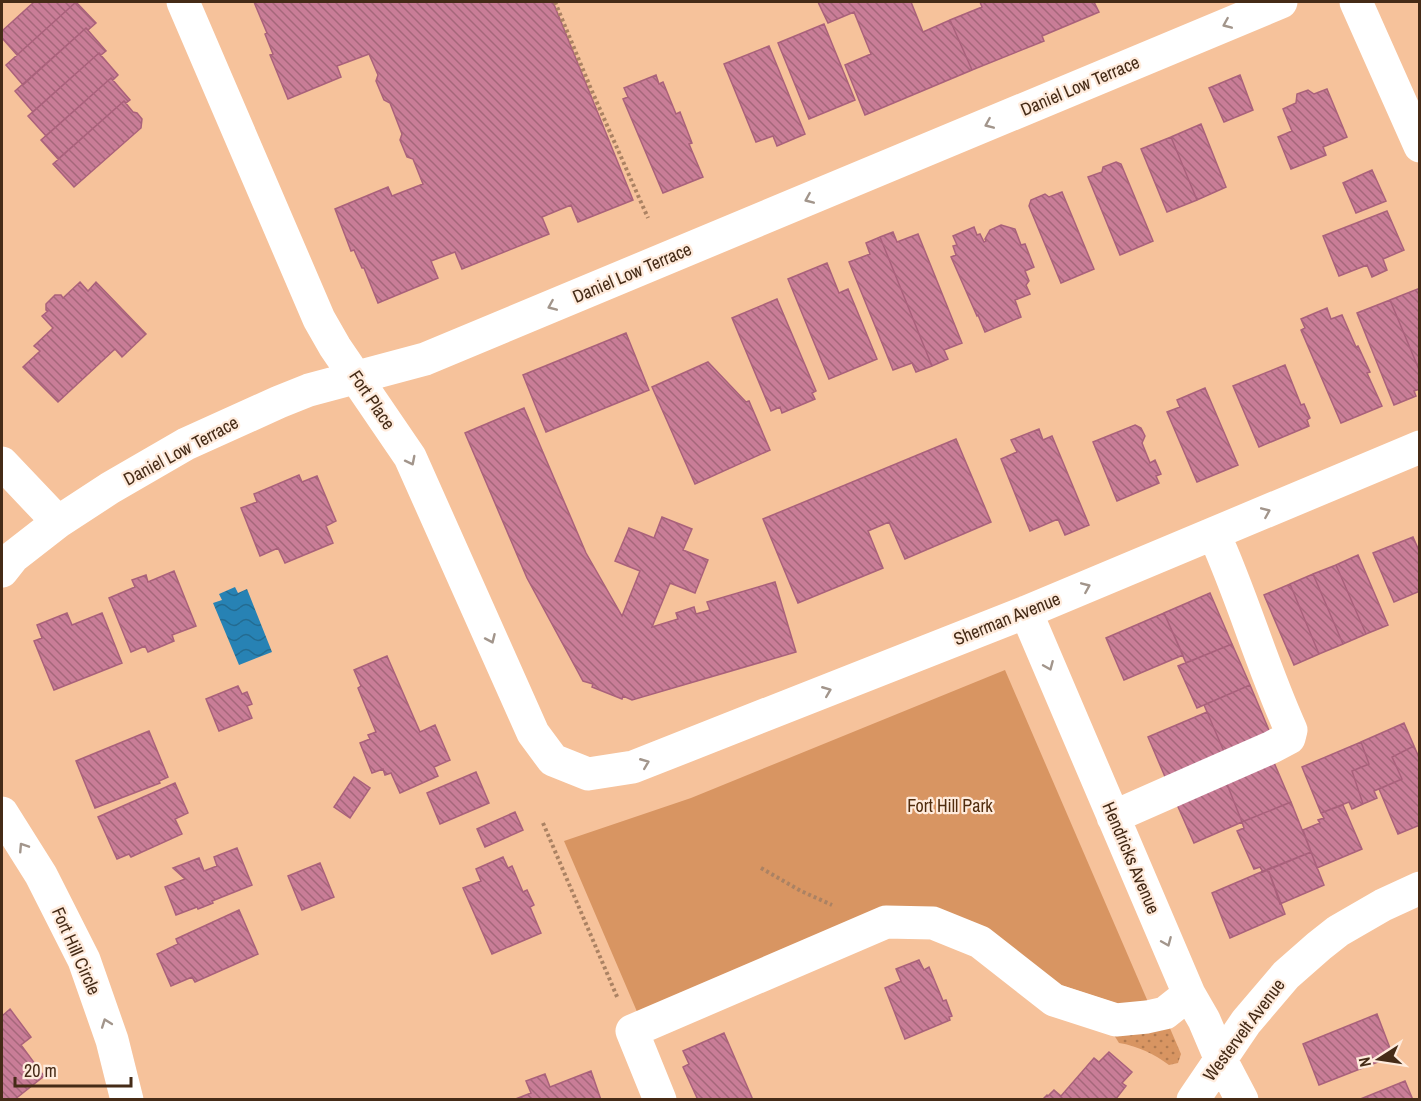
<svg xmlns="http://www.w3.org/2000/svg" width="1421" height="1101" viewBox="0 0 1421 1101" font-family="'Archivo Narrow',sans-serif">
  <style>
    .grass { fill: url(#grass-dots) }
    .park { fill: #d89562 }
    .water { fill: url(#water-waves) }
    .building { fill: url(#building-back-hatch); stroke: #a9617b; stroke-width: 1.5 }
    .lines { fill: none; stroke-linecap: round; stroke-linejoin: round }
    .path { stroke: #ab8263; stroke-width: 4; stroke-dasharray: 3 3; stroke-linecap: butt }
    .minor { stroke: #fff; stroke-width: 33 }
    .oneway { stroke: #a2958b }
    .labels { text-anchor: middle; stroke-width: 4.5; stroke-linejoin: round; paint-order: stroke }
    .street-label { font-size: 18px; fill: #452b17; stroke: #ffebdc }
    .park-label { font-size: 18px; fill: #502c0d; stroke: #ffebdc }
  </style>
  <defs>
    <pattern id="grass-dots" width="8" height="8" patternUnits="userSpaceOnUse" patternTransform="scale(1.5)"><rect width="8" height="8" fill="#d89562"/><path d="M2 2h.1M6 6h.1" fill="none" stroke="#b17a50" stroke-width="1.8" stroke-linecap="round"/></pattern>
    <pattern id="water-waves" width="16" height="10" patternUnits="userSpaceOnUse" patternTransform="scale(1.5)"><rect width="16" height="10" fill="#2782b4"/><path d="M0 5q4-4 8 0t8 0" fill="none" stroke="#236b91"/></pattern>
    <pattern id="building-back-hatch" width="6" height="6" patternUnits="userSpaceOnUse" patternTransform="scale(1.5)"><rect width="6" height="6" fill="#c97d97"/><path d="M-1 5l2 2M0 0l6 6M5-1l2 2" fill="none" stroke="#a5677a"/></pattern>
  </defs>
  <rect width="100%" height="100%" fill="#f6c29b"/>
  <path class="grass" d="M 1169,1026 L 1181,1054 L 1178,1063 L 1169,1065 C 1154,1054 1138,1046 1119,1043 L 1114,1035 Z"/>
  <path class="park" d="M 1005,670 L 1148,1002 L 1122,1005 L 1052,982 L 935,909 L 638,1014 L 564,841 L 691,798 Z"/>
  <path class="water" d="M 235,587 L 238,593 L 247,589 L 272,652 L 239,665 L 213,603 L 222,600 L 219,594 Z"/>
  <path class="building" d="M 34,2 L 76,2 L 17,55 L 2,38 L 2,31 Z
    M 76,2 L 96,23 L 88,30 L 86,28 L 23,85 L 6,65 Z
    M 254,2 L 553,2 L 633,200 L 578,222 L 571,205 L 542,217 L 549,234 L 462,269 L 455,252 L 431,261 L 438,278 L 378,303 L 364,268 L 362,268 L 354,250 L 351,251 L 335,209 L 388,187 L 392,196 L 423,184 L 413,159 L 407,157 L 400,140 L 402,134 L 390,103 L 384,100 L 376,81 L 378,75 L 369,54 L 337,66 L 341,77 L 288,99 L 270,55 L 273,54 L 265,34 L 267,33 Z
    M 818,2 L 911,2 L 923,32 L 950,20 L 972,70 L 865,115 L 845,65 L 871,54 L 854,12 L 828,23 Z
    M 980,2 L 1094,2 L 1099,12 L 1042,36 L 1044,41 L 972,70 L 950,20 L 982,7 Z
    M 824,24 L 855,100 L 809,119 L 778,43 Z
    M 86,28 L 106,51 L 101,55 L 99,53 L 33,112 L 15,91 Z
    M 769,46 L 805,134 L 777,146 L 773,136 L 756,142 L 724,64 Z
    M 99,53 L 118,75 L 113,80 L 111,78 L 46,136 L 28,116 Z
    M 656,75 L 659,84 L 663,82 L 676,114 L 680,112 L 692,143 L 689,144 L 703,177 L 663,193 L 623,99 L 628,97 L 624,88 Z
    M 1240,75 L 1253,110 L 1224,122 L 1209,88 Z
    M 111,78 L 130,100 L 126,103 L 124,101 L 58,159 L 41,140 Z
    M 1327,89 L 1347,137 L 1323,147 L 1326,155 L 1291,169 L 1278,137 L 1292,131 L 1283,109 L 1296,103 L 1297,94 L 1308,90 L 1314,94 Z
    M 124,101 L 133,112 L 137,113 L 142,119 L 141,128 L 74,187 L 53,164 Z
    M 1201,124 L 1226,187 L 1197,200 L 1171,137 Z
    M 1171,137 L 1197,200 L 1167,212 L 1141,149 Z
    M 1116,162 L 1121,164 L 1153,241 L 1120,255 L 1088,177 L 1102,172 L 1103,167 Z
    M 1372,170 L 1386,201 L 1356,213 L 1343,183 Z
    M 1062,192 L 1094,269 L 1061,283 L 1029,206 L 1031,200 L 1045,194 L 1049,197 Z
    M 1387,211 L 1404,250 L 1383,259 L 1387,270 L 1372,277 L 1367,265 L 1339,276 L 1323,236 Z
    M 1001,225 L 1015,229 L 1021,245 L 1025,244 L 1034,267 L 1025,271 L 1029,281 L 1026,285 L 1030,294 L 1015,300 L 1021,317 L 985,332 L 978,315 L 977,316 L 951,257 L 956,255 L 953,246 L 957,245 L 953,236 L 974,227 L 977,235 L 980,234 L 984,242 L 986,241 L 985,239 L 990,230 Z
    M 893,232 L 897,242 L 918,234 L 962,343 L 944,350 L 948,359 L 932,366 L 880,237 Z
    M 880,237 L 932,366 L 916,372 L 912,363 L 893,370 L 849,262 L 870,254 L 866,243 Z
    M 827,263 L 839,293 L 848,289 L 877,359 L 829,379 L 788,279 Z
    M 80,282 L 88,291 L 96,282 L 146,334 L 122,357 L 115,349 L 58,402 L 23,367 L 40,351 L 34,346 L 53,328 L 42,316 L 48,311 L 46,310 L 46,304 L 55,295 L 61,295 L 63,298 Z
    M 1420,288 L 1420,372 L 1390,300 Z
    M 777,299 L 816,391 L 812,393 L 815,399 L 782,413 L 780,407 L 771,411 L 732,318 Z
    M 1390,300 L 1420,372 L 1420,389 L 1414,391 L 1416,396 L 1394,405 L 1357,313 Z
    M 1327,308 L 1331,319 L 1342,315 L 1356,347 L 1358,346 L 1370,372 L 1367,373 L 1382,406 L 1341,423 L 1301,330 L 1305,328 L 1301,319 Z
    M 626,333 L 649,390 L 546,432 L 523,375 Z
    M 708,362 L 746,402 L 749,401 L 770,450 L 695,484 L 652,387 Z
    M 1285,365 L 1301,405 L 1304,404 L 1310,418 L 1307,420 L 1309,426 L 1259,447 L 1233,386 Z
    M 1205,388 L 1238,465 L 1197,482 L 1167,412 L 1180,407 L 1177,400 Z
    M 524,408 L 586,553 L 622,616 L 640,571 L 615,561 L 629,528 L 654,538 L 662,517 L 692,529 L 683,550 L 708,560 L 695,593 L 670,583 L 652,627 L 678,619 L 676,613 L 694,607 L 696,614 L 710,610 L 707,602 L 775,582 L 796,652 L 632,700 L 623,696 L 622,699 L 592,687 L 593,684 L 583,681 L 527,578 L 465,433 Z
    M 1135,425 L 1141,428 L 1145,436 L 1142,443 L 1150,463 L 1155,460 L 1161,474 L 1156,476 L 1159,483 L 1117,501 L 1093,442 Z
    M 1039,429 L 1043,440 L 1052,436 L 1089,525 L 1065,535 L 1058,519 L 1030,531 L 1001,459 L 1017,452 L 1011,440 Z
    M 956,439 L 991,522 L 905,559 L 889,522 L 868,531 L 883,568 L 798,603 L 763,519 Z
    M 299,475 L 302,482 L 317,476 L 336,521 L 326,526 L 333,543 L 285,563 L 278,548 L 260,556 L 241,508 L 257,502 L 254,494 Z
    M 1413,537 L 1420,553 L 1420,591 L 1394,602 L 1373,553 Z
    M 1358,555 L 1388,625 L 1366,634 L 1336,565 Z
    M 1336,565 L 1366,634 L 1343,644 L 1313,574 Z
    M 174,571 L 196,626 L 172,635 L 174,641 L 148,652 L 145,646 L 131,652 L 109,598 L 135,587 L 132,580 L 146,575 L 148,582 Z
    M 1313,574 L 1343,644 L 1319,654 L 1290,584 Z
    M 1290,584 L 1319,654 L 1294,665 L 1264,595 Z
    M 1210,593 L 1232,644 L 1186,663 L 1164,613 Z
    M 67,613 L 72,625 L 102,613 L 122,663 L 54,690 L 34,641 L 42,638 L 37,625 Z
    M 1164,613 L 1183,655 L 1124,680 L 1106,638 Z
    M 1232,644 L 1250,685 L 1197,708 L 1178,666 Z
    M 387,656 L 420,732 L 435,725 L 450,760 L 434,767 L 438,776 L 400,793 L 391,773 L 385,775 L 383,769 L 372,773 L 360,743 L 370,739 L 368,735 L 376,732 L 358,688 L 361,686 L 354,670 Z
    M 1250,685 L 1271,735 L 1225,754 L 1204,705 Z
    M 238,686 L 242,694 L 247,692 L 252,704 L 247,706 L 252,718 L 219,731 L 206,699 Z
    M 1207,712 L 1225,754 L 1166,779 L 1148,737 Z
    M 1404,723 L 1414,746 L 1392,757 L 1402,779 L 1374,791 L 1377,798 L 1363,804 L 1352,771 L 1369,764 L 1361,742 Z
    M 149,731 L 168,777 L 159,781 L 160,783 L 95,808 L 76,761 Z
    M 1361,742 L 1369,764 L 1352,771 L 1363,804 L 1352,809 L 1349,802 L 1321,813 L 1302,767 Z
    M 1414,746 L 1420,760 L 1420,825 L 1398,834 L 1379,789 L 1402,779 L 1392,757 Z
    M 1272,758 L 1291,802 L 1242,822 L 1225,779 Z
    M 476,772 L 489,803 L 440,824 L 427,793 Z
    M 354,777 L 370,788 L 350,818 L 334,807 Z
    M 1225,779 L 1242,822 L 1194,843 L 1175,800 Z
    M 175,783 L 188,813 L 175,819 L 182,834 L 131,857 L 129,854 L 117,859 L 98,817 Z
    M 1291,802 L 1311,852 L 1263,872 L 1260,867 L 1254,869 L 1237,831 L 1244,828 L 1242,822 Z
    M 1343,805 L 1362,849 L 1317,868 L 1303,830 L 1320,823 L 1318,820 L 1324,818 L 1321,813 Z
    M 515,812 L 523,830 L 485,847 L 477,829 Z
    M 237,848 L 252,885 L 212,901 L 213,903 L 198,909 L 197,907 L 176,915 L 165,887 L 185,879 L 173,868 L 199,858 L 204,871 L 217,866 L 214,857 Z
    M 1311,852 L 1324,885 L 1280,904 L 1268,869 Z
    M 503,857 L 508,868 L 512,866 L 523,892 L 527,890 L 534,905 L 530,907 L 541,933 L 492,954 L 463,888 L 481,881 L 476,869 Z
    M 320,863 L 334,897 L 302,910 L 288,876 Z
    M 1268,869 L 1285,914 L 1230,938 L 1212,893 Z
    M 239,910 L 258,954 L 195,982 L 192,977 L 171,986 L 157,954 L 178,944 L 176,939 Z
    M 919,960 L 924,970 L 929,967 L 943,1001 L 946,1000 L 952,1016 L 949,1017 L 950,1020 L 905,1039 L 885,988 L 901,981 L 896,969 Z
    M 10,1009 L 31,1037 L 21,1045 L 44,1076 L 14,1100 L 2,1100 L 2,1016 Z
    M 1377,1014 L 1393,1056 L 1319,1085 L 1303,1044 Z
    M 724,1033 L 753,1100 L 698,1100 L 683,1067 L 689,1064 L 683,1051 Z
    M 1109,1052 L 1132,1072 L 1122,1083 L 1126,1086 L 1115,1100 L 1042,1100 L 1047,1095 L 1048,1096 L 1054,1090 L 1061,1096 L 1094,1058 L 1099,1062 Z
    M 591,1071 L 601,1100 L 513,1100 L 531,1093 L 526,1081 L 545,1074 L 550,1087 Z
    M 1405,1081 L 1413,1100 L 1358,1100 Z"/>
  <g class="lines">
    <path class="path" d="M 555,2 L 591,89 L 648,218
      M 543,823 L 618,999
      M 761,868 L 801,891 L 832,905"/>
    <path class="minor" d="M 183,2 L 319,319 L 335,347 L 410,457 L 533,733 L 553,760 L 588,774 L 633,767 L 1026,612 L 1420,447
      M 1356,2 L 1420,146
      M 2,463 L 58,522
      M 2,571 L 13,557 L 58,522 L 110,488 L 186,444 L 279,402 L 309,390 L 425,359 L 1281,2
      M 1026,612 L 1189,994 L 1204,1020 L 1221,1060 L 1242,1100
      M 2,813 L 41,875 L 84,960 L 112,1040 L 127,1100
      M 1113,817 L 1272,747 L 1289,738 L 1291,730 C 1262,666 1243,598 1214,534
      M 660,1100 L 632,1031 L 886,922 L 933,923 L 980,942 L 1054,1000 L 1116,1020 L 1147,1017 L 1165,1013 L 1189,994
      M 1193,1100 L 1246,1022 L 1286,975 L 1319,946 L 1338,931 L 1383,905 L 1420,888"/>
  </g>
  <defs><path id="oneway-chevron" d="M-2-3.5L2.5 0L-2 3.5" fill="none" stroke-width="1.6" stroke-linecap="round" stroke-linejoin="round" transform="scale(1.5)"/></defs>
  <g class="oneway">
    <use href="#oneway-chevron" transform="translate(1227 24) rotate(157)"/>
    <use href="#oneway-chevron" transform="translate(989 124) rotate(157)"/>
    <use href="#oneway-chevron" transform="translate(809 199) rotate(157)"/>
    <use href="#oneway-chevron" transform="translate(552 306) rotate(157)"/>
    <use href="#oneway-chevron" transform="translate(411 461) rotate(63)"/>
    <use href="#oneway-chevron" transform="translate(1266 512) rotate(-23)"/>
    <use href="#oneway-chevron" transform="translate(1086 587) rotate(-23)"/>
    <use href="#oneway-chevron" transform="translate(491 639) rotate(66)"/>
    <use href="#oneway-chevron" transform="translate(1049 666) rotate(67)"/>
    <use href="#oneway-chevron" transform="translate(827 691) rotate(-22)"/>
    <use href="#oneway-chevron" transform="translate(645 763) rotate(-22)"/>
    <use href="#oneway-chevron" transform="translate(23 847) rotate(-123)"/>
    <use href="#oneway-chevron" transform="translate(1167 942) rotate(67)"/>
    <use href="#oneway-chevron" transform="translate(106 1023) rotate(-110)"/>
  </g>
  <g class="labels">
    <g class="street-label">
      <text transform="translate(1080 86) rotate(-23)" y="6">Daniel Low Terrace</text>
      <text transform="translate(632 273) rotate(-23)" y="6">Daniel Low Terrace</text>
      <text transform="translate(372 400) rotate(56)" y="6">Fort Place</text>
      <text transform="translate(181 451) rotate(-28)" y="6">Daniel Low Terrace</text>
      <text transform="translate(1007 619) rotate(-22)" y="6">Sherman Avenue</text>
      <text transform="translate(1131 858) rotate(67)" y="6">Hendricks Avenue</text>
      <text transform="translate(76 951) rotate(66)" y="6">Fort Hill Circle</text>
      <text transform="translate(1244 1030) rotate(-53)" y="6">Westervelt Avenue</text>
    </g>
    <g class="park-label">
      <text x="950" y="812">Fort Hill Park</text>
    </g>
  </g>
  <rect width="1421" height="1101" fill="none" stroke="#452b17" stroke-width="6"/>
  <g transform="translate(1379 1059) rotate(258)" stroke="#ffebdc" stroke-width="4.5" paint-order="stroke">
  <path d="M0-4.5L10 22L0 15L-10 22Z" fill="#452b17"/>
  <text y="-9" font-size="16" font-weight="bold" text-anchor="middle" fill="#452b17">N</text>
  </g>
  <path d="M15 1077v9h116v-9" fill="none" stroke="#452b17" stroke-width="3"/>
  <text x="24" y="1077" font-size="18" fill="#452b17" stroke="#ffebdc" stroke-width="4.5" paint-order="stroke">20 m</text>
</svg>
